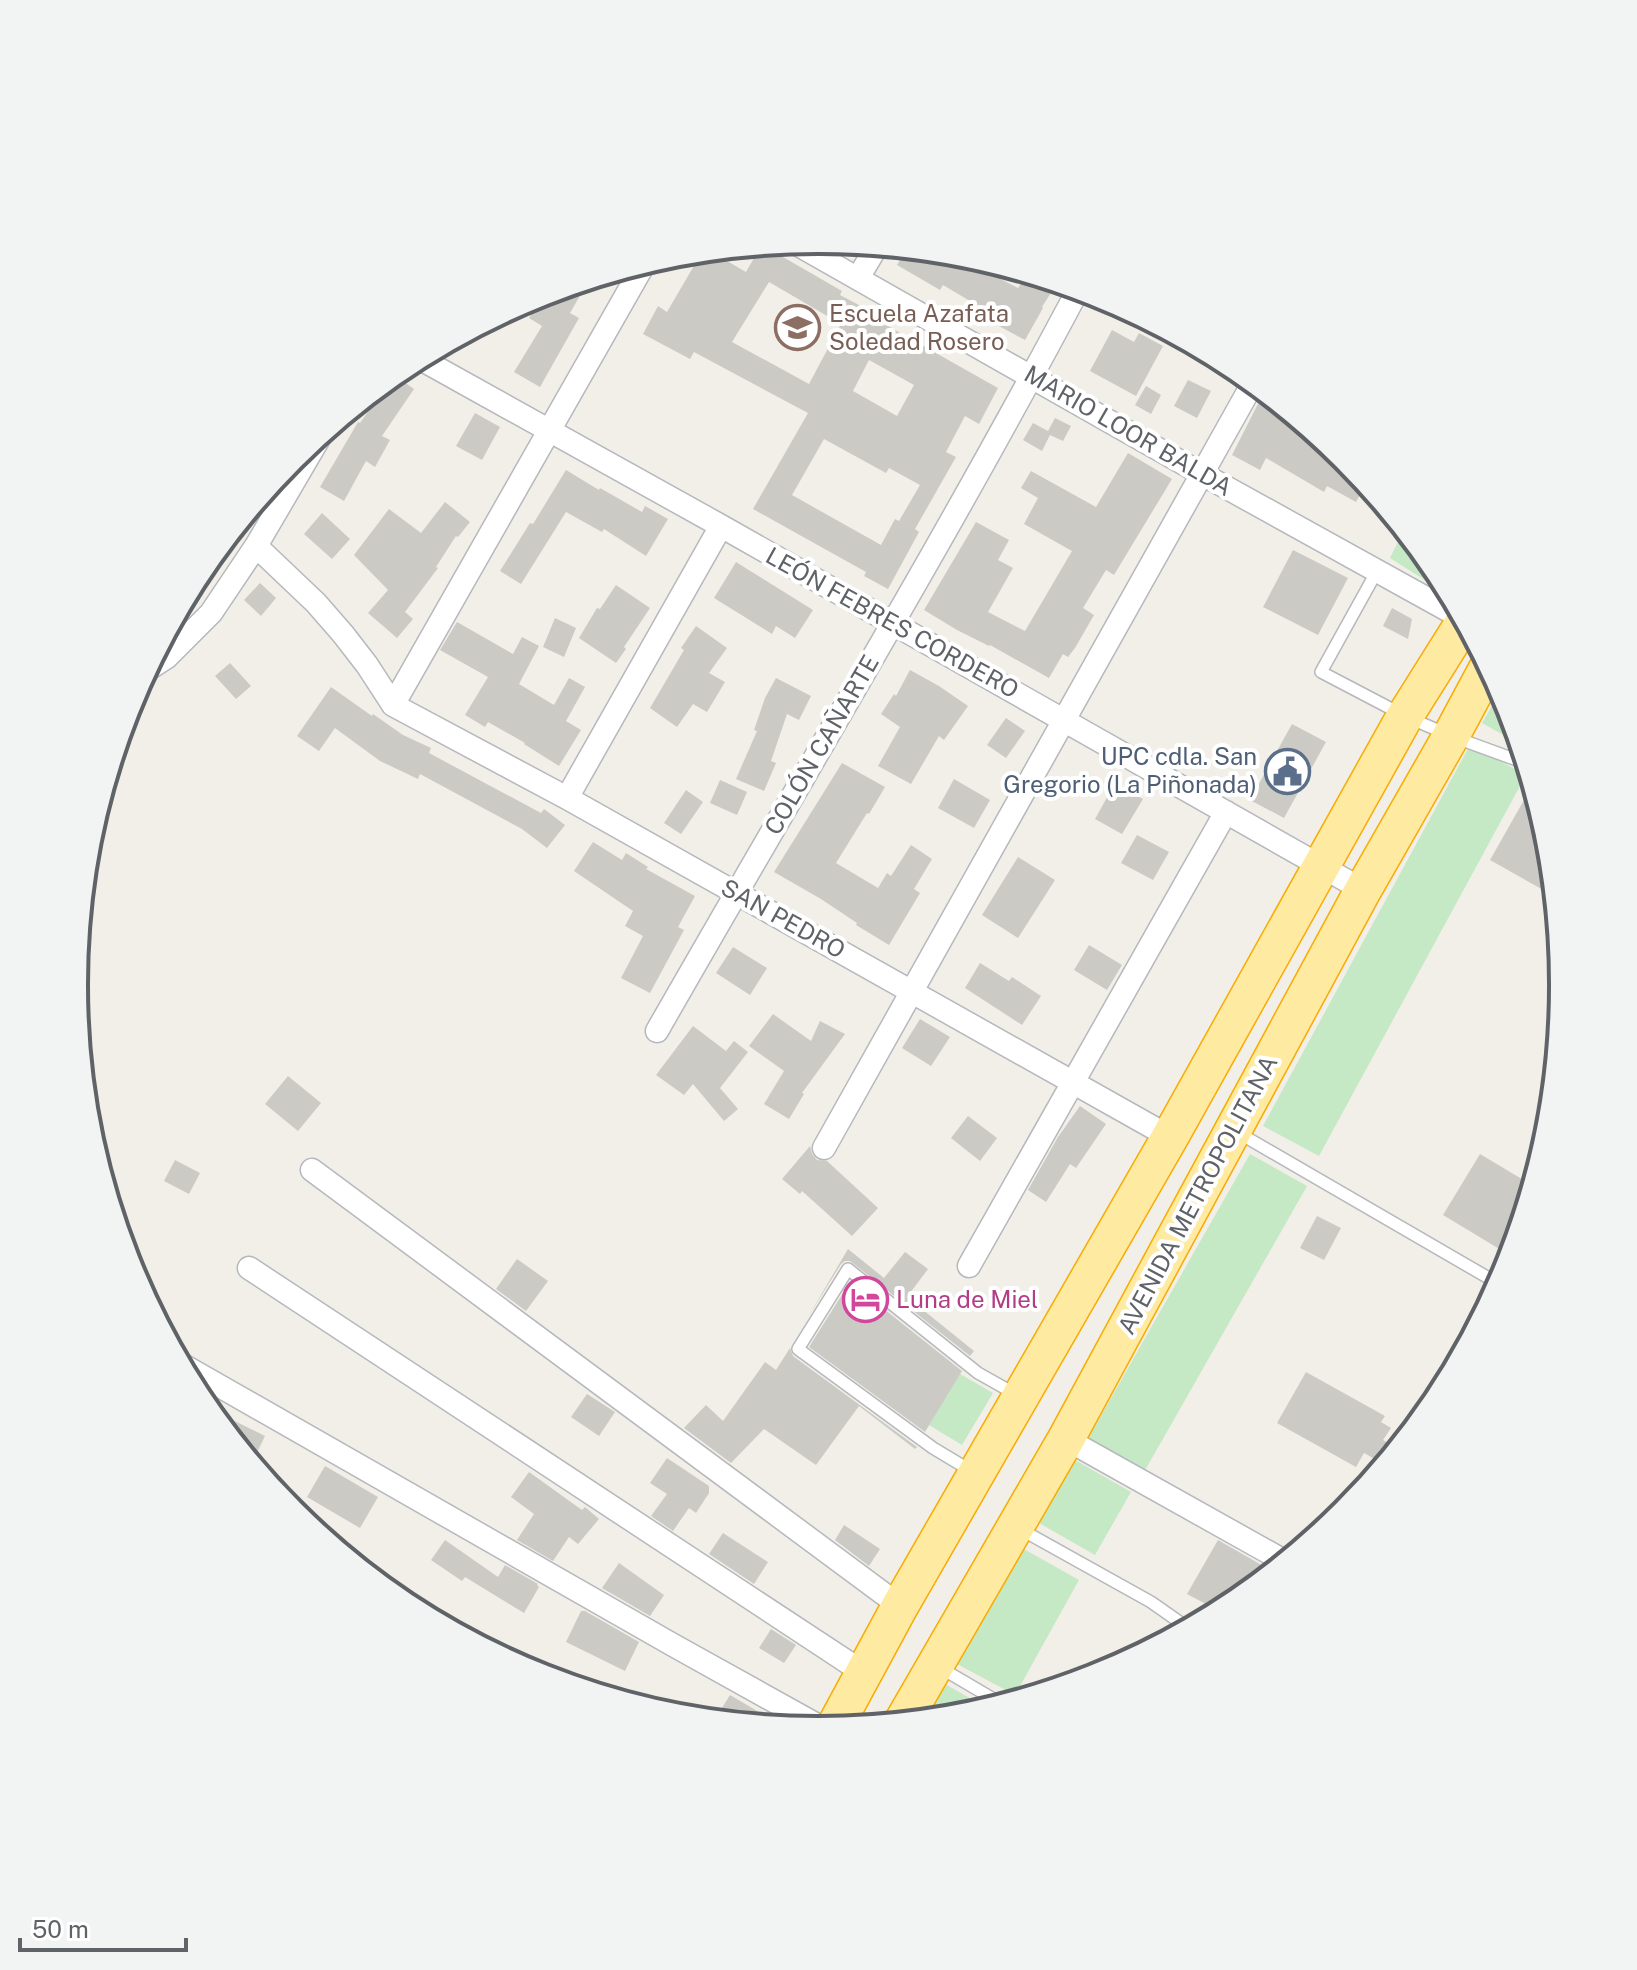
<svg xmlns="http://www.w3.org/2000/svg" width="1637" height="1970" viewBox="0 0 1637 1970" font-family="'Public Sans',sans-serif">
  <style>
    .green { fill: #c5e8c5 }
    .building { fill: #cccac5; fill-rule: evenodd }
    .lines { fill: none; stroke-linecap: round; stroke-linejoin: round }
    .service-casing { stroke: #b5b8bc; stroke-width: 14 }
    .minor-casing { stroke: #b5b8bc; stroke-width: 25 }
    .trunk-casing { stroke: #f9ab00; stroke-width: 39 }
    .service { stroke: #fff; stroke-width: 11 }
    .minor { stroke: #fff; stroke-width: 22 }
    .trunk { stroke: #feeaa1; stroke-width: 36 }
    .labels { text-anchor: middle; stroke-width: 8; stroke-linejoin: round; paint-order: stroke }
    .education-label { font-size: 24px; fill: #785e54; stroke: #fff; text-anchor: start }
    .street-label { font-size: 24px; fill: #5f6368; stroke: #fff }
    .service-label { font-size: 24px; fill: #4e5e75; stroke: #fff; text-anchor: end }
    .hotel-label { font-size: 24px; fill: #b23c85; stroke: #fff; text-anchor: start }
    .rim { fill: none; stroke: #5f6368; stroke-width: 4 }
  </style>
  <rect width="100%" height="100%" fill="#f1efe8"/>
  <path class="green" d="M 1404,530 L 1438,572 L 1445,585 L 1442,591 L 1390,558 Z
    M 1501,690 L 1507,701 L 1520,744 L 1482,723 Z
    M 1470,745 L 1526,775 L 1319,1156 L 1263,1126 Z
    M 1250,1154 L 1307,1186 L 1144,1472 L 1087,1440 Z
    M 960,1374 L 993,1393 L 962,1445 L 929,1425 Z
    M 1075,1460 L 1131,1492 L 1095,1555 L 1039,1523 Z
    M 1022,1548 L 1079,1580 L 1015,1695 L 957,1664 Z
    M 945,1684 L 987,1708 L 963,1715 L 925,1719 Z"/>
  <path class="building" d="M 761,246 L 764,246 L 842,291 L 840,295 L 874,313 L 872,317 L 998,388 L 979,424 L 965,416 L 946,452 L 956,457 L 915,529 L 919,532 L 888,589 L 864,576 L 866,572 L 753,509 L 808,413 L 694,352 L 690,359 L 643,334 L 658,306 L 667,312 L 702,252 L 710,251 L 746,272 ZM 769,282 L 841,324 L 809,384 L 732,342 ZM 869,360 L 914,385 L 897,416 L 853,391 ZM 824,439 L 886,473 L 889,468 L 920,485 L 899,521 L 895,519 L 881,545 L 792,495 Z
    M 907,249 L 964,255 L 990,263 L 985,271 L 1018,288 L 1028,274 L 1057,283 L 1042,307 L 1043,308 L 1025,340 L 971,311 L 975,304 L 943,285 L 940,290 L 897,265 Z
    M 589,280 L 570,313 L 579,318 L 540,387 L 514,372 L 542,326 L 529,318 L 542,296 Z
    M 1112,330 L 1134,342 L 1139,333 L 1163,346 L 1136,396 L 1090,371 Z
    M 394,375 L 414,389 L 382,436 L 390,440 L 375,467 L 366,461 L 344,501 L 320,487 L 358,422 L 360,423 Z
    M 1188,380 L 1211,391 L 1197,418 L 1174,406 Z
    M 1146,386 L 1161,395 L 1151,414 L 1135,405 Z
    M 1264,392 L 1305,426 L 1300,436 L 1352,467 L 1366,484 L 1356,502 L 1327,486 L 1324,492 L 1266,458 L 1260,470 L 1232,455 Z
    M 475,413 L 500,427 L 482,460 L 456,446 Z
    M 1055,418 L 1071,426 L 1063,441 L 1050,435 L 1042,451 L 1023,440 L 1033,423 L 1048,431 Z
    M 1128,453 L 1172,479 L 1114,575 L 1106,570 L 1083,608 L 1094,615 L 1075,648 L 1068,657 L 1063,654 L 1049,678 L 990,645 L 989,646 L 957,630 L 924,610 L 976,522 L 1009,540 L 998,560 L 1013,568 L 988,612 L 1025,631 L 1072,551 L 1024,524 L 1038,498 L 1021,488 L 1031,471 L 1096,507 Z
    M 566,470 L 599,490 L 600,488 L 642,512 L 645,506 L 668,519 L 646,556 L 604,529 L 602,532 L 566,512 L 521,584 L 500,571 L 530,523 L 533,524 Z
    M 445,502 L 470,522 L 458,537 L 456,536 L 436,567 L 438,568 L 405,612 L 413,619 L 397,638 L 368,613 L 388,590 L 354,555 L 389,509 L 421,533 Z
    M 322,513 L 350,539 L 332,559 L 304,534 Z
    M 1293,550 L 1348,578 L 1318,635 L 1263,607 Z
    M 736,562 L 813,610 L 795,638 L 776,626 L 772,634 L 714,598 Z
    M 260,583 L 276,598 L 261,616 L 244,600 Z
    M 616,585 L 650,608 L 624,647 L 626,649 L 616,663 L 579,638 L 597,608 L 600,609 Z
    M 1392,608 L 1412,619 L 1408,639 L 1383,626 Z
    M 555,618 L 576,628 L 564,657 L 543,647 Z
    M 457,622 L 513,654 L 522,637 L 539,646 L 519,684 L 554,705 L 569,678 L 585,687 L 566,721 L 581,730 L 559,766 L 524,744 L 525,743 L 488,722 L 485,727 L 465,715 L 488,677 L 440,650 Z
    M 696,626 L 727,648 L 709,673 L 725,682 L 707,712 L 693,704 L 677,727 L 650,708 L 684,650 L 681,648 Z
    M 230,663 L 251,686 L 236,699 L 215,676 Z
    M 910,670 L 939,686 L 968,706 L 944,740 L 939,736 L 911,784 L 878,766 L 900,727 L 881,714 L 894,694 L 896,696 Z
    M 776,678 L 811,696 L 799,720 L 787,714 L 771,761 L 776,763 L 764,791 L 736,779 L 757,731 L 754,730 L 765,698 Z
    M 331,687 L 372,716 L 373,714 L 403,735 L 431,748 L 429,753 L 541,813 L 544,809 L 565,825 L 547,848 L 522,829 L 420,774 L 418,779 L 380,761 L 335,728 L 319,751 L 297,736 Z
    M 1006,718 L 1025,731 L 1006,758 L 987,745 Z
    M 1292,724 L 1326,742 L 1284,818 L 1250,800 Z
    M 842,763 L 885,787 L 869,814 L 867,813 L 836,863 L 878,888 L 887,873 L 891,876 L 911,845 L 932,859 L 914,889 L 920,893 L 889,945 L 856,925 L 857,923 L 821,899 L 774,872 Z
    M 954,779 L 990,800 L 974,828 L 938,808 Z
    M 720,780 L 747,792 L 737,815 L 710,803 Z
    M 1115,783 L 1143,799 L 1122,834 L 1095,819 Z
    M 1532,786 L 1549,840 L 1554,896 L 1490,860 Z
    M 686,790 L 703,802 L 681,834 L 664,823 Z
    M 1137,835 L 1169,852 L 1153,880 L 1121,863 Z
    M 593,842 L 622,860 L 626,853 L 648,867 L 646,869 L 695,896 L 678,927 L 684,930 L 650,993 L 621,978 L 643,936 L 625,926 L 633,911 L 574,871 Z
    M 1018,857 L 1055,880 L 1018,938 L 982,915 Z
    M 1089,945 L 1122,965 L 1107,990 L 1074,970 Z
    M 733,947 L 767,968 L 750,995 L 716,973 Z
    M 980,963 L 1009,981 L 1012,977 L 1041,996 L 1022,1025 L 965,988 Z
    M 773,1014 L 811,1041 L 820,1021 L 845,1034 L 802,1093 L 804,1094 L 789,1119 L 764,1104 L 784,1071 L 749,1046 Z
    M 920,1019 L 950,1037 L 931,1066 L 902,1048 Z
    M 693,1026 L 726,1051 L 734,1041 L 748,1052 L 720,1088 L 738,1109 L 724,1121 L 693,1084 L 684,1095 L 656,1075 Z
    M 288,1076 L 321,1103 L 298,1131 L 265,1104 Z
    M 1080,1106 L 1106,1124 L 1076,1168 L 1070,1164 L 1046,1202 L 1028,1190 L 1058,1137 Z
    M 968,1116 L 997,1138 L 980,1161 L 951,1138 Z
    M 810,1146 L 812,1154 L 817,1160 L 827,1161 L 878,1208 L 852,1236 L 802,1191 L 800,1194 L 782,1179 Z
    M 1480,1154 L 1532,1185 L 1511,1256 L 1443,1215 Z
    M 175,1160 L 200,1173 L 189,1194 L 164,1181 Z
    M 1317,1216 L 1341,1228 L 1324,1260 L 1300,1248 Z
    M 848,1249 L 884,1278 L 905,1252 L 928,1269 L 907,1297 L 974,1351 L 970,1356 L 850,1261 L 845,1261 L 841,1264 L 808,1317 Z
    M 517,1259 L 548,1281 L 526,1311 L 496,1289 Z
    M 850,1282 L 962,1371 L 925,1432 L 809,1347 Z
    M 790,1348 L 793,1356 L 917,1447 L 915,1449 L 859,1406 L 816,1465 L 764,1429 L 731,1463 L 684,1428 L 706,1405 L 723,1421 L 765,1362 L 776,1370 Z
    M 1306,1372 L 1385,1416 L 1381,1422 L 1391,1428 L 1383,1440 L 1390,1444 L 1380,1462 L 1364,1453 L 1356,1467 L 1277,1423 Z
    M 587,1394 L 615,1412 L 599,1436 L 571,1417 Z
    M 206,1407 L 265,1436 L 252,1463 L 225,1430 Z
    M 667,1458 L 709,1486 L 709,1493 L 696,1513 L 689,1508 L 673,1531 L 651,1516 L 667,1494 L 650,1483 Z
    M 325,1466 L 378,1497 L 360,1528 L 307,1497 Z
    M 529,1472 L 582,1510 L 585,1507 L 599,1519 L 578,1544 L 569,1537 L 553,1561 L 517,1540 L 534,1514 L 511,1497 Z
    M 844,1525 L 880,1549 L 869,1566 L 835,1540 Z
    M 723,1533 L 768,1562 L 754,1584 L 709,1554 Z
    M 445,1540 L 498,1577 L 505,1565 L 538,1584 L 537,1585 L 539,1587 L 524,1613 L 465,1577 L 462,1581 L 431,1560 Z
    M 1218,1540 L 1272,1571 L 1232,1604 L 1219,1611 L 1187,1594 Z
    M 619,1563 L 664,1595 L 650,1616 L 602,1588 Z
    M 581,1611 L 585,1611 L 639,1642 L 625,1671 L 566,1642 Z
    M 771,1629 L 796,1645 L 784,1663 L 759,1648 Z
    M 730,1695 L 783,1726 L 715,1719 Z"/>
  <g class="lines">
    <defs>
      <path id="service" d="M 1377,571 L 1321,672 L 1405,716 L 1451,736 L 1525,763
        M 1237,1132 L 1499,1284
        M 973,1472 L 933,1448 L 798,1349 L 848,1269 L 978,1373 L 1017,1395
        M 1020,1529 L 1151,1602 L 1188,1628
        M 939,1667 L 1002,1704"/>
      <path id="minor" d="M 795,243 L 1202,474 L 1462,618
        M 858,278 L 877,246
        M 419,358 L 721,526 L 1363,890
        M 256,546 L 316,603 L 343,634 L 367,665 L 393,705 L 567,798 L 1170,1137
        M 147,670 L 167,657 L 211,613 L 256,546 L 321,435
        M 393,705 L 644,264
        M 567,798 L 721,526
        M 657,1031 C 798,784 945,541 1078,290
        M 824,1148 L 1253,383
        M 312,1170 L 900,1606
        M 969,1266 L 1226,812
        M 249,1268 L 864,1673
        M 181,1364 L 673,1645 L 824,1729
        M 1066,1439 L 1284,1561"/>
      <path id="trunk" d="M 903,1721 L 1066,1439 L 1363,890 L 1451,736 L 1488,667
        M 834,1728 L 900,1606 L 1170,1137 L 1405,716 L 1464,622"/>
    </defs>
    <use href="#service" class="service-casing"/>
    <use href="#minor" class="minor-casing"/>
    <use href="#trunk" class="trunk-casing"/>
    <use href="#service" class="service"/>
    <use href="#minor" class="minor"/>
    <use href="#trunk" class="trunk"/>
  </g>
  <defs>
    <symbol id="school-ring" viewBox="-11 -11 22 22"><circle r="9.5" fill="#fff" stroke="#8d6e63" stroke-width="1.5"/><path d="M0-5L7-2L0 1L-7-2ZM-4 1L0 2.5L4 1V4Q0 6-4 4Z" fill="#8d6e63"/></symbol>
    <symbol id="civic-ring" viewBox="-11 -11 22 22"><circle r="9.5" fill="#fff" stroke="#5c6f8a" stroke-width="1.5"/><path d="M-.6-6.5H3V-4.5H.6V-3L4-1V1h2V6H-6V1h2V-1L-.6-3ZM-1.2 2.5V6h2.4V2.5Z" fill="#5c6f8a"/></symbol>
    <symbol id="hotel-ring" viewBox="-11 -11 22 22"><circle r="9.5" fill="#fff" stroke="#d1479c" stroke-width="1.5"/><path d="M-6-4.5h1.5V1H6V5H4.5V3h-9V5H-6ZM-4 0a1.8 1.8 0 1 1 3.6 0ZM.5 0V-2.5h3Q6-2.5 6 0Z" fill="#d1479c"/></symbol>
  </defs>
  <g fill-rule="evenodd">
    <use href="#school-ring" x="772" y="302" width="51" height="51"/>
    <use href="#civic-ring" x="1262" y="746" width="51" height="51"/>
    <use href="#hotel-ring" x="840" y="1274" width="51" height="51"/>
  </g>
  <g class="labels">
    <g class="education-label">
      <text x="829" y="322">Escuela Azafata<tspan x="829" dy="28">Soledad Rosero</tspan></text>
    </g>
    <g class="street-label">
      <text transform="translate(1128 431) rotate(30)" y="8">MARIO LOOR BALDA</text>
      <text transform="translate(892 623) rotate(29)" y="8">LEÓN FEBRES CORDERO</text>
      <text transform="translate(822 745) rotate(-60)" y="8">COLÓN CAÑARTE</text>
      <text transform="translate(783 919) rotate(29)" y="8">SAN PEDRO</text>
      <text transform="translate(1198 1195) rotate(-62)" y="8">AVENIDA METROPOLITANA</text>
    </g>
    <g class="service-label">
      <text x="1257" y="765">UPC cdla. San<tspan x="1257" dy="28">Gregorio (La Piñonada)</tspan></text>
    </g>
    <g class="hotel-label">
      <text x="896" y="1308">Luna de Miel</text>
    </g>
  </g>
  <path d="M0 0H1637V1970H0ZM818 254H819A730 730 0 0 1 1549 984V986A730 730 0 0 1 819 1716H818A730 730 0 0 1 88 986V984A730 730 0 0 1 818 254Z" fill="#f2f3f3" fill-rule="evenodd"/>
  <path class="rim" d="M818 254H819A730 730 0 0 1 1549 984V986A730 730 0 0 1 819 1716H818A730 730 0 0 1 88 986V984A730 730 0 0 1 818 254Z"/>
  <path d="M20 1938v12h166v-12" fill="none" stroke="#5f6368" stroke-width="4"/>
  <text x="32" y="1938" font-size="24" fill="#5f6368" stroke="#ffffff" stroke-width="6" paint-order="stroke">50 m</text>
</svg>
